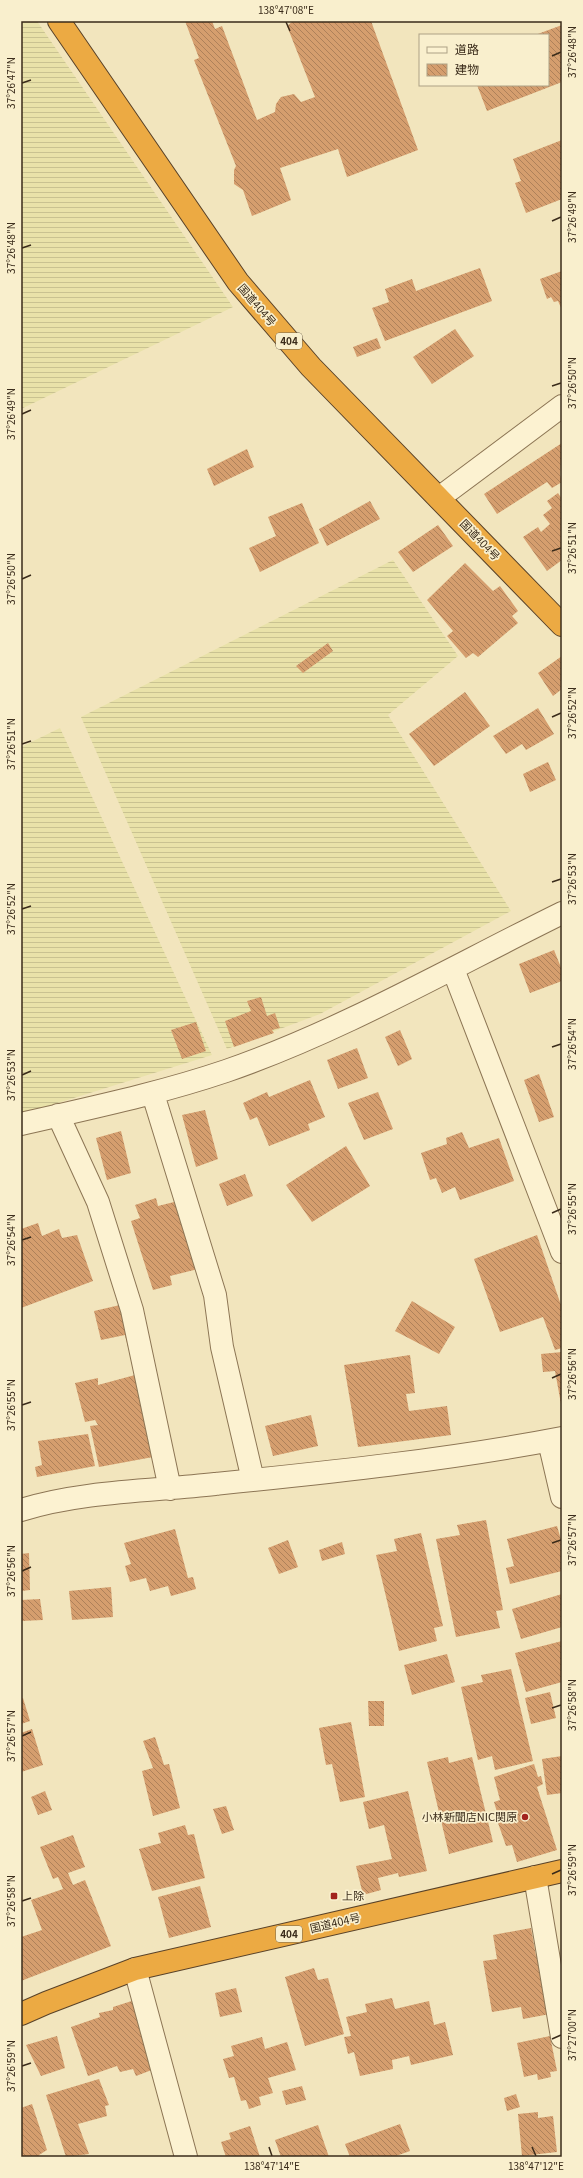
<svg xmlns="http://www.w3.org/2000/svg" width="583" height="2178" viewBox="0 0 583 2178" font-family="Georgia,'Noto Sans JP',serif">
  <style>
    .farmland { fill: url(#farmland-rules) }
    .building { fill: url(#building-back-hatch) }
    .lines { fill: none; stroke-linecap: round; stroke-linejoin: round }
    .minor-casing { stroke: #8c7554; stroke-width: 24 }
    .highway-casing { stroke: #594229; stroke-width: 24 }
    .minor { stroke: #fcf2d1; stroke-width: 22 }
    .highway { stroke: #ecaa43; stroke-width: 22 }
    .ticks { fill: none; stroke: #3a2b1a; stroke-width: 1.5 }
    .poi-dot { fill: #a2231d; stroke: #f9efcd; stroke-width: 1.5 }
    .labels { text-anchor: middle; stroke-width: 3.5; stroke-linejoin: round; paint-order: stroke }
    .shield { fill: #f9efcd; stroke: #736650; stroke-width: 1 }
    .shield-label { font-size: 10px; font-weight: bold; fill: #3a2b1a }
    .street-label { font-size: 11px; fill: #3a2b1a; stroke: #f9efcd }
    .poi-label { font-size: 11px; fill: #3a2b1a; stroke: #f9efcd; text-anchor: end }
    .neatline { fill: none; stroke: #3a2b1a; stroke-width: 1.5 }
    .ticks-label { font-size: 10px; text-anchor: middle; fill: #3a2b1a }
  </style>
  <defs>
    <pattern id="farmland-rules" width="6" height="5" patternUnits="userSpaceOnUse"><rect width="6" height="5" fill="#e9e2a9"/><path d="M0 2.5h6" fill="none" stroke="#c9c291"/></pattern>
    <pattern id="building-back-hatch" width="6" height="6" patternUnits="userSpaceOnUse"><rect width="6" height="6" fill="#d59e6e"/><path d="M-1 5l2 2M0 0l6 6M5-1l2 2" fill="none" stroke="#ae815a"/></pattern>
  </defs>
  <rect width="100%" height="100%" fill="#f2e5bd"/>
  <path class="farmland" d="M 21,21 L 37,21 L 233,307 L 21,409 Z
    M 393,560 L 458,656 L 388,715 L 511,911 L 320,1014 L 227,1049 L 81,717 Z
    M 60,728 L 212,1055 L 32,1111 L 21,1111 L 21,747 Z"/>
  <path class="building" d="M 185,21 L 212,21 L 215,29 L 222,26 L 257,120 L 275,112 L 276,104 L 281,97 L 294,94 L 301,102 L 315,97 L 287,26 L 293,21 L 371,21 L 418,150 L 347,177 L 338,149 L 280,168 L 291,200 L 252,216 L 243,190 L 234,184 L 234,170 L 236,166 L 194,60 L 199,58 Z
    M 562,25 L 562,82 L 487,111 L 477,85 L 548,85 L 548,35 L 535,35 Z
    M 562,140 L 562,199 L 526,213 L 515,183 L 521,181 L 513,159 Z
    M 480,268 L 492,301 L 385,341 L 372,308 L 389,302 L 385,289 L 412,279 L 416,291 Z
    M 562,271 L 562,310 L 558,301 L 554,302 L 551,297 L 547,299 L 540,279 Z
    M 455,329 L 474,356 L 432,384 L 413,357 Z
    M 377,338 L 381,348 L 357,357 L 353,347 Z
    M 562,443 L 560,475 L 562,482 L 552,488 L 547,482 L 497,514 L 484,494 Z
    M 247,449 L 254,467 L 214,486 L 207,469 Z
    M 558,493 L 562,499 L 562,560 L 547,571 L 523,537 L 538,527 L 541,532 L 550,524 L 543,515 L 552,508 L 547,501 Z
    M 370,501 L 380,519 L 327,546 L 319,529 Z
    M 302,503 L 319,543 L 260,572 L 249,548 L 276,536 L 268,517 Z
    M 438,525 L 453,546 L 413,572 L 398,552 Z
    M 465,563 L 493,591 L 500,586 L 518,611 L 512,616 L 518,623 L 478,657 L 473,653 L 466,658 L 447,636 L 453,631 L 427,600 Z
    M 328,643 L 333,651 L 303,673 L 296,666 Z
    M 562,656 L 562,689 L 553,696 L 538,673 Z
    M 465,692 L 490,726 L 434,766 L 409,734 Z
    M 538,708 L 554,734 L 526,750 L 522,744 L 506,754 L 493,736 Z
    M 548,762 L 556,780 L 530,792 L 523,774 Z
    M 554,950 L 562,970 L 562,981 L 530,993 L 519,964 Z
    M 261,997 L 267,1016 L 275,1013 L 280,1028 L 272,1030 L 274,1033 L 234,1047 L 225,1021 L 251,1011 L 247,1001 Z
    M 196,1022 L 206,1051 L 182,1059 L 171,1030 Z
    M 400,1030 L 412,1059 L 398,1066 L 385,1037 Z
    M 357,1048 L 368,1078 L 338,1089 L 327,1060 Z
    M 539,1074 L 554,1117 L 539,1122 L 524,1080 Z
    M 310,1080 L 325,1117 L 308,1124 L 310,1130 L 269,1146 L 257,1117 L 250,1120 L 243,1103 L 267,1092 L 269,1097 Z
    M 378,1092 L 393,1129 L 364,1140 L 348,1103 Z
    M 205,1110 L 218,1159 L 196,1167 L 182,1115 Z
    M 121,1131 L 131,1173 L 107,1180 L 96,1138 Z
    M 462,1132 L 469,1148 L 499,1138 L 514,1181 L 460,1200 L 455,1187 L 442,1193 L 436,1178 L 430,1180 L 421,1153 L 447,1144 L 446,1138 Z
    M 346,1146 L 370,1186 L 312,1222 L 286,1185 Z
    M 245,1174 L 253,1196 L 227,1206 L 219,1184 Z
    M 156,1198 L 158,1206 L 178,1201 L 198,1269 L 170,1276 L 172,1285 L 153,1290 L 131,1221 L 140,1218 L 135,1205 Z
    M 38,1223 L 42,1236 L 59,1229 L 62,1238 L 77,1235 L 93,1281 L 21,1308 L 21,1229 Z
    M 537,1235 L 562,1308 L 562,1348 L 555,1350 L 543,1317 L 500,1332 L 474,1259 Z
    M 412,1301 L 455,1327 L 439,1354 L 395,1331 Z
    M 120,1305 L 153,1457 L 99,1467 L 90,1426 L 98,1425 L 95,1420 L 85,1422 L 75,1383 L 98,1378 L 98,1385 L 135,1375 L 125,1335 L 101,1340 L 94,1311 Z
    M 562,1352 L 562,1404 L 561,1404 L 555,1371 L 543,1372 L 541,1354 Z
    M 410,1355 L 415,1393 L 406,1394 L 409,1411 L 447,1406 L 451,1435 L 358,1447 L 344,1365 Z
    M 311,1415 L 318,1446 L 273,1456 L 265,1426 Z
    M 88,1434 L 95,1466 L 37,1477 L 35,1467 L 42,1465 L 38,1441 Z
    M 486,1520 L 503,1610 L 496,1611 L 500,1628 L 456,1637 L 436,1539 L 460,1535 L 457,1525 Z
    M 557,1526 L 562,1543 L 562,1571 L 510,1584 L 506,1568 L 514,1566 L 507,1539 Z
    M 175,1529 L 188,1578 L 193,1577 L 196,1589 L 171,1596 L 168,1586 L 150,1591 L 146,1578 L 130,1582 L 125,1566 L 131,1564 L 124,1543 Z
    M 421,1533 L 443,1626 L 434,1628 L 437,1641 L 399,1651 L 376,1555 L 397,1551 L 394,1539 Z
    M 288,1540 L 298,1567 L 279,1574 L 268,1548 Z
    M 342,1542 L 345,1554 L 322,1561 L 319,1550 Z
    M 29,1553 L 30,1590 L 21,1591 L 21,1554 Z
    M 111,1587 L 113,1617 L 72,1620 L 69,1591 Z
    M 562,1594 L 562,1627 L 521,1639 L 512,1609 Z
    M 40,1599 L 43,1620 L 21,1621 L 21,1600 Z
    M 562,1641 L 562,1682 L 526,1692 L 515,1653 Z
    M 447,1654 L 455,1682 L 412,1695 L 404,1665 Z
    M 511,1669 L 533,1761 L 495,1770 L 492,1756 L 478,1760 L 461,1687 L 483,1682 L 481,1675 Z
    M 550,1692 L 556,1718 L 531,1724 L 525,1698 Z
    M 23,1698 L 30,1721 L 21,1724 L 21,1699 Z
    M 368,1701 L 384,1701 L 384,1726 L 369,1726 Z
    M 351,1722 L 365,1797 L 340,1802 L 332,1764 L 326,1765 L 319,1728 Z
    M 32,1729 L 43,1765 L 21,1772 L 21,1733 Z
    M 155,1737 L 164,1765 L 169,1764 L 180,1808 L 153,1816 L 142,1771 L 153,1768 L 143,1741 Z
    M 562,1756 L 562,1793 L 547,1795 L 542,1759 Z
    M 448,1757 L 449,1763 L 472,1757 L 493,1842 L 449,1854 L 427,1762 Z
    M 534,1764 L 538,1777 L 541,1776 L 543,1784 L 537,1787 L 557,1850 L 517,1862 L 512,1845 L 506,1846 L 498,1823 L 505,1821 L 502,1811 L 497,1812 L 494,1802 L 500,1800 L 494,1777 Z
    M 45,1791 L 52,1810 L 38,1815 L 31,1797 Z
    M 408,1791 L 427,1871 L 399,1877 L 398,1873 L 378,1878 L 381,1890 L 363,1895 L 356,1866 L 392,1859 L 384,1825 L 369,1829 L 363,1802 Z
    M 226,1806 L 234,1830 L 222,1834 L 213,1809 Z
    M 185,1825 L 188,1835 L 194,1834 L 205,1878 L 152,1891 L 139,1849 L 161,1843 L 158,1833 Z
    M 73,1835 L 85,1867 L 68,1873 L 73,1885 L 85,1880 L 111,1946 L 21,1981 L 21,1937 L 42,1930 L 31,1900 L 63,1889 L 58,1877 L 53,1879 L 40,1847 Z
    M 200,1886 L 211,1927 L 169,1938 L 158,1897 Z
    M 531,1928 L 536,1956 L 540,1956 L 550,2014 L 523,2019 L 521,2007 L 492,2012 L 483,1961 L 497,1959 L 493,1935 Z
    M 314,1968 L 318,1980 L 328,1978 L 344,2034 L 305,2046 L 285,1977 Z
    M 236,1988 L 242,2012 L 220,2017 L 215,1993 Z
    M 392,1998 L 395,2009 L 429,2001 L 434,2025 L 445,2022 L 453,2055 L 411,2065 L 409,2056 L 392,2060 L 393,2069 L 360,2076 L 354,2052 L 348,2054 L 344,2037 L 351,2036 L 346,2017 L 367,2012 L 365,2004 Z
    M 138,1999 L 157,2068 L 136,2076 L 133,2069 L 120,2072 L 117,2066 L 88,2076 L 71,2027 L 100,2017 L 99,2013 L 113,2010 L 113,2007 Z
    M 57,2036 L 65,2068 L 41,2076 L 26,2045 Z
    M 550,2036 L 557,2071 L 550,2072 L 551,2077 L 538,2080 L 537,2074 L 524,2077 L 517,2043 Z
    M 262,2037 L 265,2049 L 287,2042 L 296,2070 L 268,2078 L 273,2093 L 259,2097 L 261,2105 L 249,2109 L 246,2100 L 241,2101 L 234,2077 L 229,2078 L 223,2059 L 234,2056 L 231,2046 Z
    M 99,2079 L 109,2105 L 105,2106 L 107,2116 L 78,2124 L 89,2154 L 66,2157 L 46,2095 Z
    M 302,2086 L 306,2100 L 286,2105 L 282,2091 Z
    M 516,2094 L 520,2107 L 507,2111 L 504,2098 Z
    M 32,2104 L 47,2150 L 39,2155 L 39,2157 L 21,2157 L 21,2108 Z
    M 538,2112 L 538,2118 L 553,2116 L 557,2152 L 522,2156 L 518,2114 Z
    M 400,2124 L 410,2151 L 393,2157 L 350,2157 L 345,2144 Z
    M 318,2125 L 329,2157 L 281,2157 L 275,2140 Z
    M 250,2126 L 260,2157 L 226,2157 L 221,2142 L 231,2139 L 229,2133 Z"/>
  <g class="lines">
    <defs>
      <path id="minor" d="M 439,498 L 562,406
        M 453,969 L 562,1252
        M 153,1094 L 215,1295 L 222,1347 L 253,1480
        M 58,1115 L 98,1202 L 132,1310 L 170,1489
        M 21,1124 C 90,1108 158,1094 226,1071 C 342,1031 452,967 562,913
        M 549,1441 L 562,1497
        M 21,1510 C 82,1491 152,1491 215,1484 C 331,1472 448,1460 562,1438
        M 535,1877 L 562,2037
        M 135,1969 L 186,2157"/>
      <path id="highway" d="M 59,21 L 238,282 L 311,367 L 562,625
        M 21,2014 L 46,2003 L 135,1969 L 562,1871"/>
    </defs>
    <use href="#minor" class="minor-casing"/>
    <use href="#highway" class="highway-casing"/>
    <use href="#minor" class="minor"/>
    <use href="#highway" class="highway"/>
  </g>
  <path class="ticks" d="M 286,22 L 290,31M 552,56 L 561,52M 22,83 L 31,80M 552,221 L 561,217M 22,248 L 31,245M 552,386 L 561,383M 22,414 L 31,410M 552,551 L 561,548M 22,579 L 31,575M 552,717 L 561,713M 22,744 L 31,741M 552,882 L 561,879M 22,909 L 31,906M 552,1047 L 561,1044M 22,1075 L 31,1071M 552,1213 L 561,1209M 22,1240 L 31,1237M 552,1378 L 561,1374M 22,1405 L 31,1402M 552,1543 L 561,1540M 22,1571 L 31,1567M 552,1708 L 561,1705M 22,1736 L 31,1732M 552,1874 L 561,1870M 22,1901 L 31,1898M 552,2039 L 561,2035M 22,2066 L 31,2063M 269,2147 L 272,2156M 532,2147 L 536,2156"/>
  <g class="poi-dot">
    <circle cx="525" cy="1817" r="4"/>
    <rect x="330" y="1892" width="8" height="8" rx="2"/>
  </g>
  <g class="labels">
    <g class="shield">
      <rect x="276" y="333" width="26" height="16" rx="3"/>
      <rect x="276" y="1926" width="26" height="16" rx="3"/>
    </g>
    <g class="shield-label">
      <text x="289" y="345">404</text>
      <text x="289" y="1938">404</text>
    </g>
    <g class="street-label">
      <text transform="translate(257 305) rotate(49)" y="4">国道404号</text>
      <text transform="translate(480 540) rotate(46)" y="4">国道404号</text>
      <text transform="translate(335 1923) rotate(-13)" y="4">国道404号</text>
    </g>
    <g class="poi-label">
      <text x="517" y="1821">小林新聞店NIC関原</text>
      <text x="342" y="1900" text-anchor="start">上除</text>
    </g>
  </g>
  <rect width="583" height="2178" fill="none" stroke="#f9efcd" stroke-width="44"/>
  <rect x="419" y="34" width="130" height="52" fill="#f9efcd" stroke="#ada185"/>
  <rect x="427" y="47" width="20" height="6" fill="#fcf2d1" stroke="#ada185"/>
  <text x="455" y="54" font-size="12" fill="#3a2b1a">道路</text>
  <rect x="427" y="64" width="20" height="12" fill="url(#building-back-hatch)" stroke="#ada185"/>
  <text x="455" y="74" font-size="12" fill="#3a2b1a">建物</text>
  <rect x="22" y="22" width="539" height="2134" class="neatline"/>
  <g class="ticks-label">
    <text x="286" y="14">138°47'08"E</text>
    <text transform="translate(572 52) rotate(-90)" y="4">37°26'48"N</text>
    <text transform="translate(11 83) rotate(-90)" y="4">37°26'47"N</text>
    <text transform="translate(572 217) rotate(-90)" y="4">37°26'49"N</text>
    <text transform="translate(11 248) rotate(-90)" y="4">37°26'48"N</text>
    <text transform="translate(572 383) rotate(-90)" y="4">37°26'50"N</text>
    <text transform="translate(11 414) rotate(-90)" y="4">37°26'49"N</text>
    <text transform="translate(572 548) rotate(-90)" y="4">37°26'51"N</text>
    <text transform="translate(11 579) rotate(-90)" y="4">37°26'50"N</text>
    <text transform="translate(572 713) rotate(-90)" y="4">37°26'52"N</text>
    <text transform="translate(11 744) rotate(-90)" y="4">37°26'51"N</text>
    <text transform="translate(572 879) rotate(-90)" y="4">37°26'53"N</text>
    <text transform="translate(11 909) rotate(-90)" y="4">37°26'52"N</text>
    <text transform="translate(572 1044) rotate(-90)" y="4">37°26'54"N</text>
    <text transform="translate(11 1075) rotate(-90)" y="4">37°26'53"N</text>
    <text transform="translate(572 1209) rotate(-90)" y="4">37°26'55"N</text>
    <text transform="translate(11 1240) rotate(-90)" y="4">37°26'54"N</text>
    <text transform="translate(572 1374) rotate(-90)" y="4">37°26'56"N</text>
    <text transform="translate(11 1405) rotate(-90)" y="4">37°26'55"N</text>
    <text transform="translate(572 1540) rotate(-90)" y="4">37°26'57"N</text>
    <text transform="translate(11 1571) rotate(-90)" y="4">37°26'56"N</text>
    <text transform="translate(572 1705) rotate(-90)" y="4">37°26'58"N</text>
    <text transform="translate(11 1736) rotate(-90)" y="4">37°26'57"N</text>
    <text transform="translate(572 1870) rotate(-90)" y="4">37°26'59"N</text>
    <text transform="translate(11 1901) rotate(-90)" y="4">37°26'58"N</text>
    <text transform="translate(572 2035) rotate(-90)" y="4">37°27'00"N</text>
    <text transform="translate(11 2066) rotate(-90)" y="4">37°26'59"N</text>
    <text x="272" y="2170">138°47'14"E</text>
    <text x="536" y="2170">138°47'12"E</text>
  </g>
</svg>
